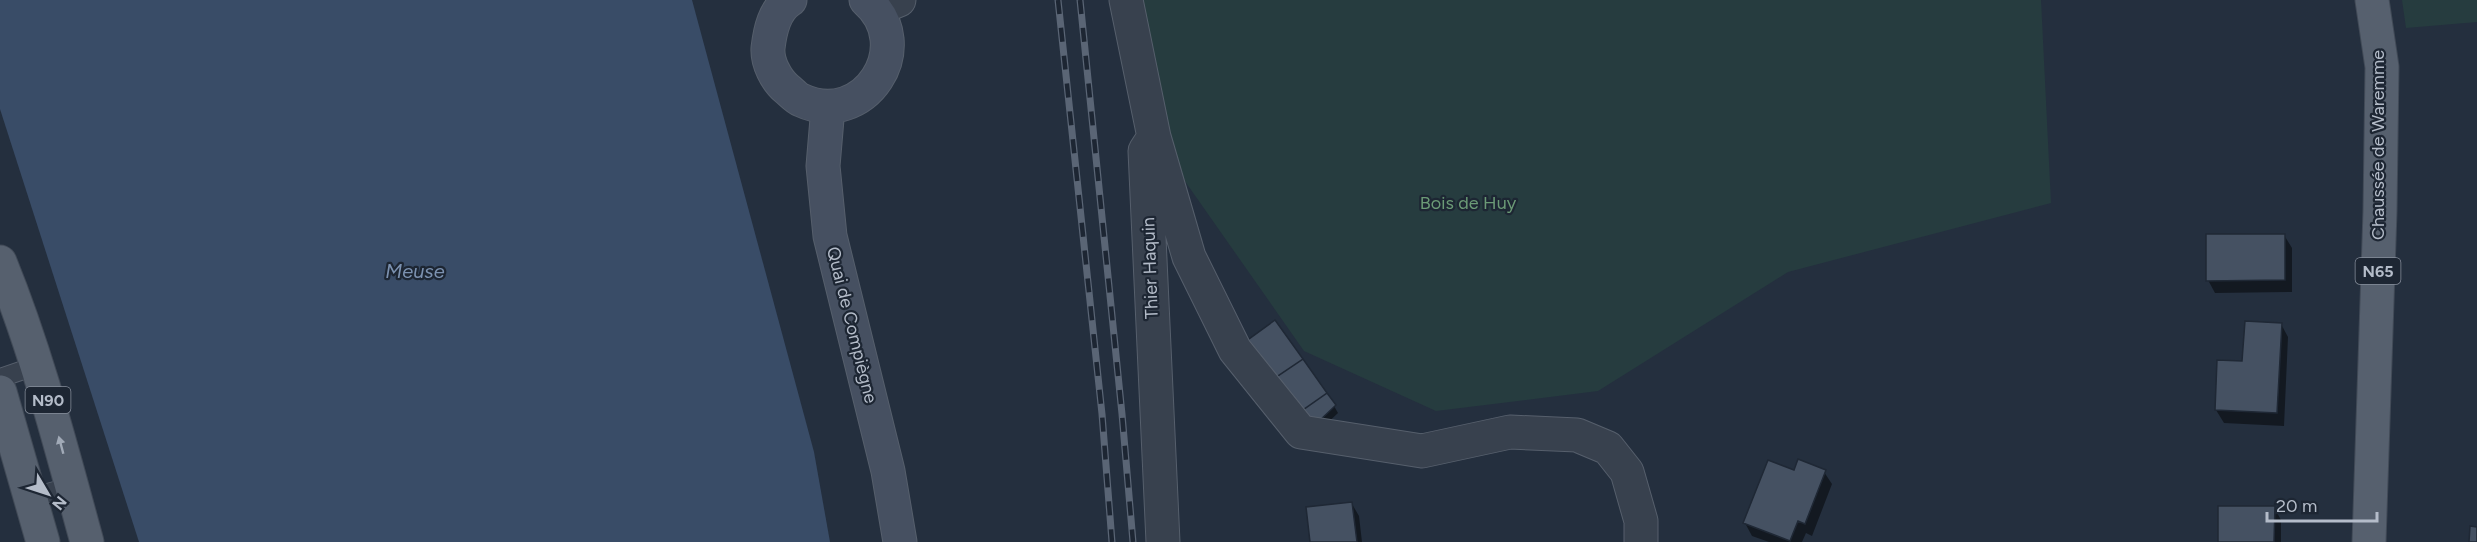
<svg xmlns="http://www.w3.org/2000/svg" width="2477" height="542" viewBox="0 0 2477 542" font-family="Figtree,sans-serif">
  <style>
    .green { fill: #263c3f }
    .water { fill: #394c67 }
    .shadow { fill: #0007 }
    .building { fill: #455162; stroke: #1f2835; stroke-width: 1.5 }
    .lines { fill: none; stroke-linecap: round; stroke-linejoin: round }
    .service-casing { stroke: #565f6c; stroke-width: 20 }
    .minor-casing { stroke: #565f6c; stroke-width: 35 }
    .tertiary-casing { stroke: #565f6c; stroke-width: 35 }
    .secondary-casing { stroke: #565f6c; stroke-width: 35 }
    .primary-casing { stroke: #414a57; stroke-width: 35 }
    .service { stroke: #38414e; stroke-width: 18 }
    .minor { stroke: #38414e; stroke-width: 33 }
    .tertiary { stroke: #38414e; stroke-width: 33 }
    .secondary { stroke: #465061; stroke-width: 33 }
    .primary { stroke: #56606e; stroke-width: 33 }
    .rail-casing { stroke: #5a6575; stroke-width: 7 }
    .rail { stroke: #1d2633; stroke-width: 4.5; stroke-dasharray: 14; stroke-linecap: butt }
    .oneway { fill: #a1aab7 }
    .labels { text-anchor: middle; stroke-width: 4.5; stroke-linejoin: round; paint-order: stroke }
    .shield { fill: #1d2633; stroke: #878f9c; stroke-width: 1.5 }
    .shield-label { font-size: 16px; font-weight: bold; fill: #b4bcc9 }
    .street-label { font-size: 18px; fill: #b4bcc9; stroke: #1d2633 }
    .park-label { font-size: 18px; fill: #6b9a76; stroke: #1d2633 }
    .water-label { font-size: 20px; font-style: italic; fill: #7c92b1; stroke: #1d2633 }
  </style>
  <rect width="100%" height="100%" fill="#242f3e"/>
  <path class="green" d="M 1129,0 L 2041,0 L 2051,203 L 1788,272 L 1598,391 L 1436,411 L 1304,351 L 1154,137 Z
    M 2402,0 L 2477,0 L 2477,22 L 2406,28 Z"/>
  <path class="water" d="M 0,0 L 692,0 L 814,452 L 830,542 L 139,542 L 0,109 Z"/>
  <path class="shadow" d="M 2284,235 L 2292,248 L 2292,292 L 2215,293 L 2208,280 Z
    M 2281,324 L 2288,337 L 2284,426 L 2224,423 L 2216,410 L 2244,362 Z
    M 1334,406 L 1338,413 L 1321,429 L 1306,419 Z
    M 1795,472 L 1824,472 L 1832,484 L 1812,536 L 1806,533 L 1802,542 L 1769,542 L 1752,536 L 1745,523 Z
    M 1352,504 L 1359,516 L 1362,542 L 1311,542 Z
    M 2274,507 L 2281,520 L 2281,542 L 2219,542 Z"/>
  <path class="building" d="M 2206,234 L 2285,234 L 2285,280 L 2206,281 Z
    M 1275,320 L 1303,359 L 1272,380 L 1245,342 Z
    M 2245,321 L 2282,323 L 2277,413 L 2215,410 L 2217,360 L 2242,361 Z
    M 1303,359 L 1327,393 L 1300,412 L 1272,380 Z
    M 1327,393 L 1336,405 L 1317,423 L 1300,412 Z
    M 1798,459 L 1826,470 L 1805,524 L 1798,521 L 1790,541 L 1743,523 L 1768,460 L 1794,470 Z
    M 1352,502 L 1357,542 L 1310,542 L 1306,507 Z
    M 2218,506 L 2275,506 L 2274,542 L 2218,542 Z
    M 2470,526 L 2477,527 L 2477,542 L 2469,542 Z"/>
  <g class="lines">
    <defs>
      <path id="service" d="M 0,378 L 38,365
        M 30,498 L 72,486"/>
      <path id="minor" d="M 1126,0 L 1154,137 L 1145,151 L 1163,542
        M 1154,137 L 1189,257 L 1235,350 L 1301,432 L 1422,451 L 1510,432 L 1577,435 L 1608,448 L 1627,472 L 1641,521 L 1641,542"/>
      <path id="tertiary" d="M 877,9 L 899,0"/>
      <path id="secondary" d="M 790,0 C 774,10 770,31 768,48 C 767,62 776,80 787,89 C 791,92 796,98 801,100 C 864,130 919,46 866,0
        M 828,107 L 823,166 L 830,236 L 888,471 L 900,542"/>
      <path id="primary" d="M 0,262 C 37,353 61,447 87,542
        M 0,392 L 43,542
        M 2369,542 L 2380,211 L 2382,67 L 2372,0"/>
    </defs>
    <use href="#service" class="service-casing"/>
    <use href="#minor" class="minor-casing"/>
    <use href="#tertiary" class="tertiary-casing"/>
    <use href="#secondary" class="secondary-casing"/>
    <use href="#primary" class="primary-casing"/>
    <use href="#service" class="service"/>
    <use href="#minor" class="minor"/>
    <use href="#tertiary" class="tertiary"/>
    <use href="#secondary" class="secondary"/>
    <use href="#primary" class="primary"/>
    <defs>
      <path id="rail" d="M 1058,0 L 1102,414 L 1112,542
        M 1080,0 L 1122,414 L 1133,542"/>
    </defs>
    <use href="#rail" class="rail-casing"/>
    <use href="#rail" class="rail"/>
  </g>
  <defs><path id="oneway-solid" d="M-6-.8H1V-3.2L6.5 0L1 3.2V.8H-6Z" transform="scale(1.5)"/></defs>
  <use class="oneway" href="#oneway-solid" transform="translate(61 445) rotate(-105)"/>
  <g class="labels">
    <g class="shield">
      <rect x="2355.5" y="258" width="45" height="26" rx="4.5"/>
      <rect x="25.5" y="387" width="45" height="26" rx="4.5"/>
    </g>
    <g class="shield-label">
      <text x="2378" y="277">N65</text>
      <text x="48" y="406">N90</text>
    </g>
    <g class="street-label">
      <text transform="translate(2378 145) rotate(-90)" y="6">Chaussée de Waremme</text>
      <text transform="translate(1150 268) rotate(-92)" y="6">Thier Haquin</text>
      <text transform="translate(852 325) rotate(76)" y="6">Quai de Compiègne</text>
    </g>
    <g class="park-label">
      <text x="1468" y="209">Bois de Huy</text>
    </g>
    <g class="water-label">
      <text x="415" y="278">Meuse</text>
    </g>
  </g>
  <g transform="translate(48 494) rotate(129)" stroke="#1d2633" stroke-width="4.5" paint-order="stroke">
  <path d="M0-4.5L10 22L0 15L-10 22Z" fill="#b4bcc9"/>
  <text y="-9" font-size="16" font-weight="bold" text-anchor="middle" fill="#b4bcc9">N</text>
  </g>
  <path d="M2267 512v9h110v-9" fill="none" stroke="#b4bcc9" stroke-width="3"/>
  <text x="2276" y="512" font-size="18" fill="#b4bcc9" stroke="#1d2633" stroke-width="4.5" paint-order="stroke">20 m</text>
</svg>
